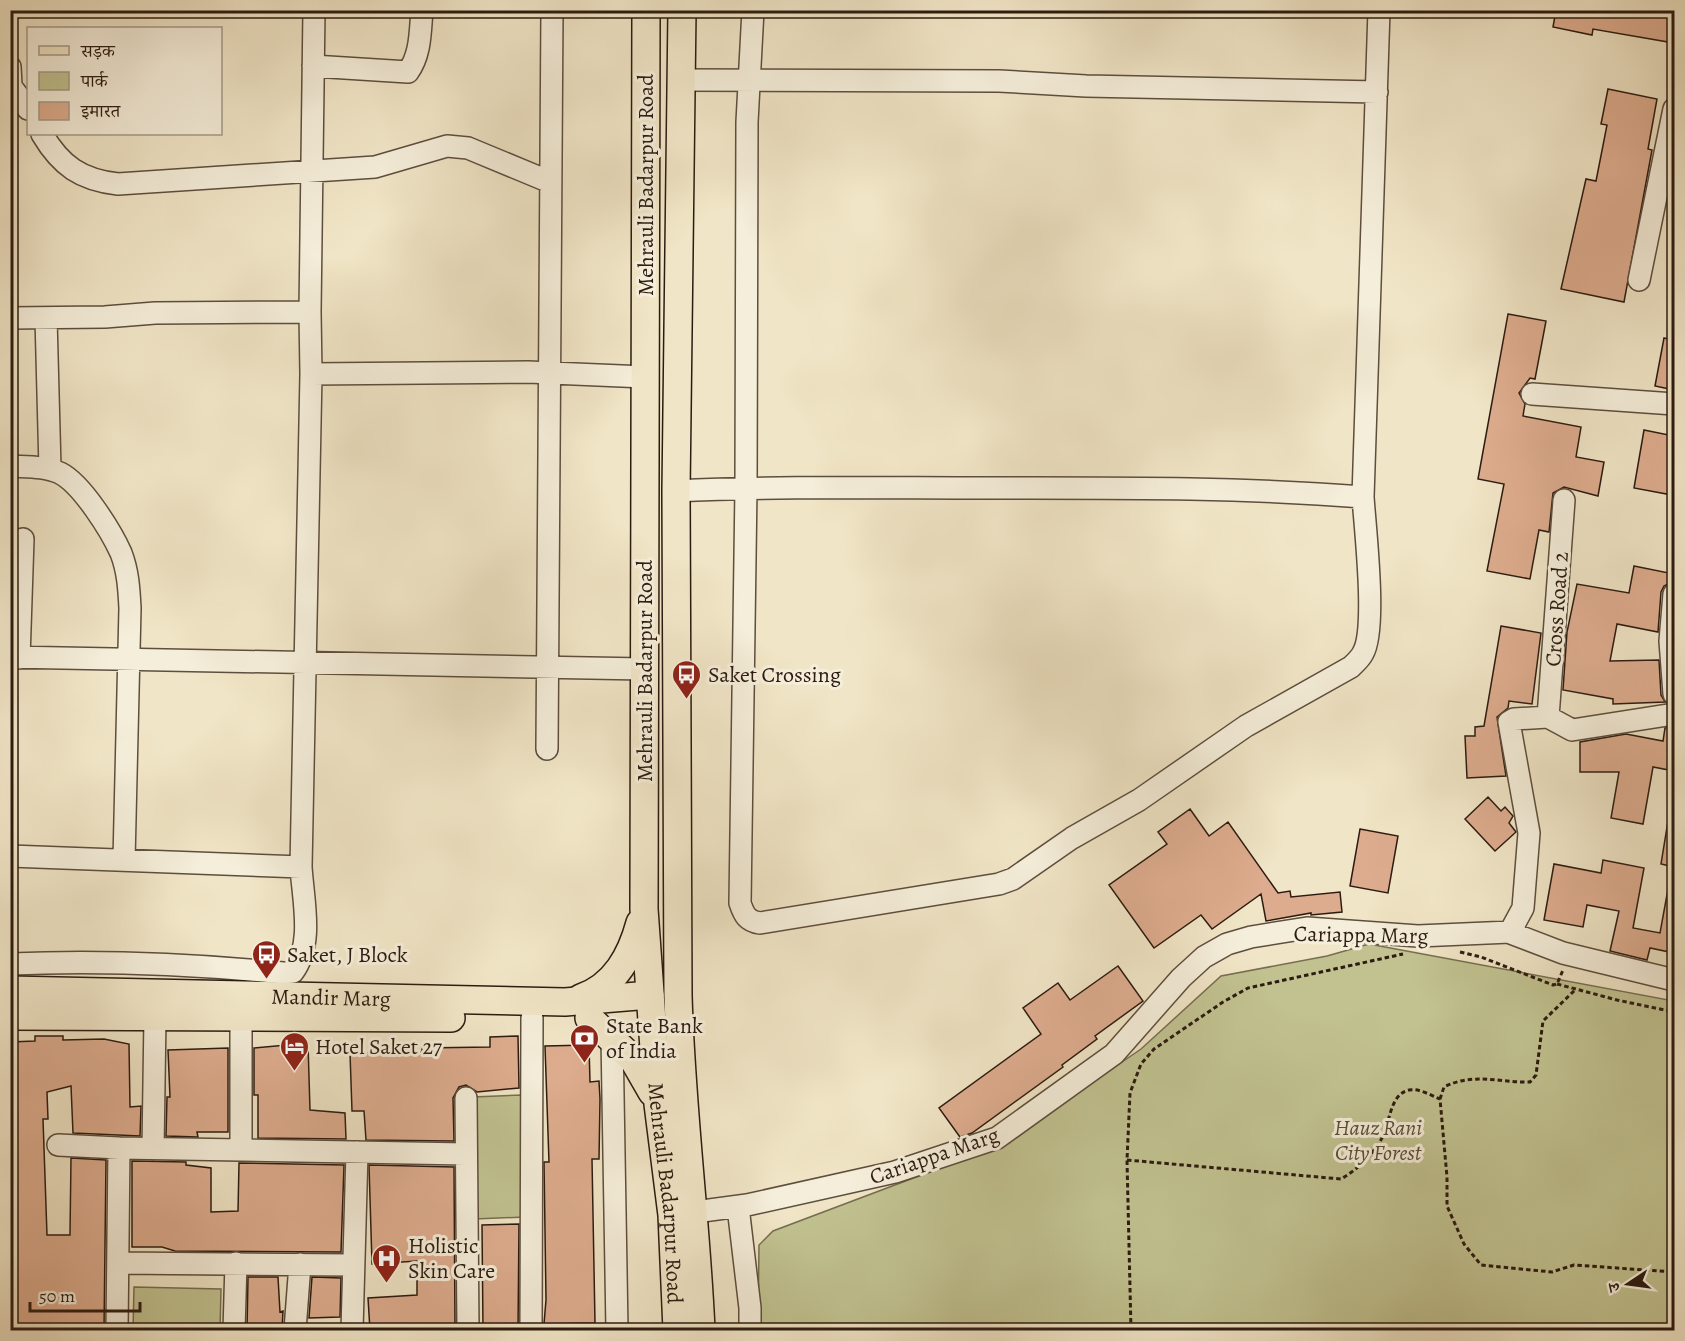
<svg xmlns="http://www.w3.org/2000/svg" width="1685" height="1341" viewBox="0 0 1685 1341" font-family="Alegreya,'Noto Serif Devanagari',serif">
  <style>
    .green { fill: #c1c290; stroke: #766e50; stroke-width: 1.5 }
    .building { fill: #ddac8e; stroke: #2c1b11; stroke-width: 1.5 }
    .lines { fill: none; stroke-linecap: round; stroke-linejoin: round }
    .minor-casing { stroke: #5d4e3e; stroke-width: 24 }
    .major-casing { stroke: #2c1b11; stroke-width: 30 }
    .path { stroke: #2c1b11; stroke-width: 3; stroke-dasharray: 4.5 3; stroke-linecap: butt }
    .minor { stroke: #f5eeda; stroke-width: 21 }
    .major { stroke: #f0e5c6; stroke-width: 27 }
    .labels { text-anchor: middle; stroke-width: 6; stroke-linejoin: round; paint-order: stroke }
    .street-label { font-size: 22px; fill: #2c1b11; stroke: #f5eeda }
    .poi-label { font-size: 22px; fill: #2c1b11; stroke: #f5eeda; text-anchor: start }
    .park-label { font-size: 22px; font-style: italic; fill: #594d37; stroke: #f5eeda }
  </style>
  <rect width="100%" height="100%" fill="#f0e5c6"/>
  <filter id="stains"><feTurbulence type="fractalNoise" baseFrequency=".00333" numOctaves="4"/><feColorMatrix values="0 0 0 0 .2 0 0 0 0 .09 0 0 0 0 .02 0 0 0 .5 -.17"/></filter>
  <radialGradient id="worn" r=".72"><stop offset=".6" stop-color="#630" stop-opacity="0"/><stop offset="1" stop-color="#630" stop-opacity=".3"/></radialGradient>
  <path class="green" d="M 1369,944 L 1674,1001 L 1674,1330 L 758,1330 L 759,1245 L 773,1231 L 1001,1145 L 1141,1049 L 1221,976 L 1327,956 Z
    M 522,1095 L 525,1217 L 474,1219 L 473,1097 Z
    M 134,1287 L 221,1289 L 220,1330 L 133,1330 Z"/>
  <path class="building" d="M 1556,10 L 1674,10 L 1674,43 L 1593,29 L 1592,35 L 1553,27 Z
    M 1608,89 L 1657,99 L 1648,149 L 1652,150 L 1624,302 L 1561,289 L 1586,179 L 1596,181 L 1607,125 L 1601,124 Z
    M 1508,314 L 1546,321 L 1535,379 L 1530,378 L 1519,393 L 1525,404 L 1523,416 L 1581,427 L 1576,457 L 1604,462 L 1598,496 L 1564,487 L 1553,493 L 1549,532 L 1539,530 L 1530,579 L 1487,571 L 1504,484 L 1478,479 Z
    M 1664,338 L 1674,340 L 1674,390 L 1655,386 Z
    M 1644,430 L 1674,436 L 1672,495 L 1634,488 Z
    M 1634,566 L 1674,574 L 1674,581 L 1664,586 L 1661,592 L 1658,632 L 1617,624 L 1610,661 L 1659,660 L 1661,695 L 1665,702 L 1613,704 L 1613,699 L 1563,690 L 1567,632 L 1577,584 L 1629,593 Z
    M 1501,626 L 1541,633 L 1532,704 L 1509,701 L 1508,708 L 1497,717 L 1506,776 L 1467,778 L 1465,736 L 1475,736 L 1475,727 L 1484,726 Z
    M 1674,727 L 1674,771 L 1653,767 L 1643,824 L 1611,818 L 1619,772 L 1580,772 L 1580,742 L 1626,734 L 1663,741 L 1665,728 Z
    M 1488,797 L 1501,811 L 1505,807 L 1513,816 L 1509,823 L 1516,832 L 1495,851 L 1465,819 Z
    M 1190,809 L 1209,836 L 1228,822 L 1278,893 L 1290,891 L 1291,897 L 1340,892 L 1342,912 L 1311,915 L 1311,913 L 1266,921 L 1261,894 L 1212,929 L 1201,915 L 1154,948 L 1109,885 L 1167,844 L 1158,832 Z
    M 1668,821 L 1674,821 L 1674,867 L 1661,864 Z
    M 1360,829 L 1398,836 L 1388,893 L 1350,886 Z
    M 1603,860 L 1644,868 L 1633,928 L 1660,933 L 1668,889 L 1674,890 L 1674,953 L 1650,948 L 1647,960 L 1610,951 L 1619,911 L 1587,905 L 1583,927 L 1544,920 L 1554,864 L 1601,873 Z
    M 1118,966 L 1143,1001 L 1095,1036 L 1097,1039 L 1062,1065 L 1063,1067 L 972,1133 L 960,1137 L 939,1108 L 1041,1034 L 1023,1008 L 1058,983 L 1070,1000 Z
    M 35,1036 L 63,1036 L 63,1040 L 104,1039 L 129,1044 L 130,1107 L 141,1106 L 140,1136 L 73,1133 L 71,1086 L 47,1092 L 48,1119 L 43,1119 L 47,1235 L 70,1235 L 71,1158 L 106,1160 L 104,1330 L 10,1330 L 10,1042 L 35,1041 Z
    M 518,1036 L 519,1088 L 477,1092 L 466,1085 L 459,1087 L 453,1098 L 454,1141 L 366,1140 L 364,1111 L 352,1111 L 350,1053 L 422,1052 L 422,1048 L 490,1047 L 490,1037 Z
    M 308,1043 L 310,1110 L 345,1113 L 346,1139 L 258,1138 L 258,1095 L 254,1095 L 254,1048 Z
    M 589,1045 L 590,1082 L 599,1081 L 600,1099 L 599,1159 L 592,1159 L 595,1323 L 544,1324 L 546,1300 L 544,1162 L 549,1162 L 545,1046 Z
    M 228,1048 L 228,1132 L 197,1132 L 198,1137 L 166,1136 L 167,1097 L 170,1097 L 168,1050 Z
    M 132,1161 L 186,1162 L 186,1165 L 211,1168 L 211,1212 L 238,1211 L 239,1163 L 344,1165 L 341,1252 L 175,1251 L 162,1247 L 132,1247 Z
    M 369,1165 L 454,1167 L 455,1328 L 370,1330 L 368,1298 L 417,1295 L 417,1261 L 372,1264 Z
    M 519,1224 L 518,1330 L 483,1330 L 482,1225 Z
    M 248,1277 L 278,1277 L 280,1312 L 283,1311 L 282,1330 L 247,1330 Z
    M 312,1277 L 341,1278 L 340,1317 L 309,1318 Z"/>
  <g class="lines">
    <defs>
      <path id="minor" d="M 753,10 L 747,122 L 746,488 L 740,903 C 744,915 747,921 760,923 L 999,884 L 1013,879 L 1072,838 L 1139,800 L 1246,726 L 1351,667 C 1355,663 1360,659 1363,653 C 1377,629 1365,528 1363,497 L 1379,10
        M 313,66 L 408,72 C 421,54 420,32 422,10
        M 10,67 L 11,85
        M 681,80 L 999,81 L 1086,86 L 1377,92
        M 10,85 L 28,109
        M 42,134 C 61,166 81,180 118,184 L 375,167 L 447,146 L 468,148 L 550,182
        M 1639,280 L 1674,109
        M 310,312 L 314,10
        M 10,318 L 105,317 L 155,313 L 310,312 L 311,374 L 301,867 C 303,900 314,944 293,972 L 283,973 C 192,964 102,960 10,964
        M 46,318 L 50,469
        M 311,374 L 528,372 L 645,377
        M 1532,394 L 1674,404
        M 10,466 C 27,467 45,466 60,473 C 82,484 111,531 121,553 C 128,571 129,589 130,608 L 124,860
        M 676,491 C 779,486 882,488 986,488 C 1111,488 1238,487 1363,497
        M 1674,594 L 1670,641 L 1674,694
        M 10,657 L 644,669
        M 19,658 L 23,539
        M 1548,717 L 1564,500
        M 547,749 L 552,10
        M 10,856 L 301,867
        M 1508,932 L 1563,953 L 1674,980
        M 612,1037 L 617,1330
        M 466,1098 L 468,1330
        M 58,1145 L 119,1148
        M 153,1149 L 155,1017
        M 241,1150 L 241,1017
        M 738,1207 L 750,1308 L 750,1330
        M 695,1212 L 747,1205 L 895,1172 L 997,1138 L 1114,1054 L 1181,978 L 1204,957 L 1227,944 L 1251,937 L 1307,928 L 1418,936 L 1510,932 L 1523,908 L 1529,833 L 1509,722 L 1514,719 L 1548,717 L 1572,730 L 1674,714
        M 118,1263 L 352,1265
        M 117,1330 L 119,1148 L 466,1154
        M 234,1330 L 236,1263
        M 295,1330 L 300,1264
        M 352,1330 L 357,1152
        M 531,1330 L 532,1018"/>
      <g id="major">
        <path id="s1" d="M 646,10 L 644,909 L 658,1104 L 672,1215 L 677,1330"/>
        <path d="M 682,10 L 676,491 L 678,995 C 681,1107 696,1218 701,1330"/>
        <path id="s2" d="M 10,990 L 565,1002 L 650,995"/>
        <path d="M 581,998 C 615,986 631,956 640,923"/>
        <path d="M 10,1016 L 451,1018"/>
        <path d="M 589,1018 L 633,1059 L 652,1092"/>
      </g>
    </defs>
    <use href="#minor" class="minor-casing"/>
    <use href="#major" class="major-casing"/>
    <path class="path" d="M 1460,952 L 1481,957 L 1553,985 L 1557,984 L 1563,970
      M 1557,984 L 1617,1000 L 1674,1012
      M 1440,1099 L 1444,1087 C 1474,1072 1500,1083 1530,1082 L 1536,1075 L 1543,1021 L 1576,989
      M 1127,1160 L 1341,1179 C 1358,1169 1374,1154 1383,1136 C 1390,1122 1390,1094 1409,1090 C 1419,1088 1430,1095 1440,1099 L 1447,1177 L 1447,1206 L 1464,1244 L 1481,1265 L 1552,1272 L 1574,1265 L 1674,1272
      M 1131,1330 L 1127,1160 L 1130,1093 L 1141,1064 L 1154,1049 L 1223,1002 L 1248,988 L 1403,954"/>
    <use href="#minor" class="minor"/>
    <use href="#major" class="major"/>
  </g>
  <defs>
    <symbol id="bus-pin" viewBox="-11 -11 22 30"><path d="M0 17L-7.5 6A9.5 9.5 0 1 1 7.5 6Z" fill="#8f2418" stroke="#f5eeda"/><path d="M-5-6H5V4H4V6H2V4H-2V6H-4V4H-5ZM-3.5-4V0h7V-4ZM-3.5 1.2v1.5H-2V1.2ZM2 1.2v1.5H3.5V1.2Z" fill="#fff"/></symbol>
    <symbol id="bank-pin" viewBox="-11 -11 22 30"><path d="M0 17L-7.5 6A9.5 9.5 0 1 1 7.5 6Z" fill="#8f2418" stroke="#f5eeda"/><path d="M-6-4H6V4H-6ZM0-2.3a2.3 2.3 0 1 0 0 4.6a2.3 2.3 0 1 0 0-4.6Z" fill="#fff"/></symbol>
    <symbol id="hotel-pin" viewBox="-11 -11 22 30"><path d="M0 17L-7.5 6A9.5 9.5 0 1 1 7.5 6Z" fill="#8f2418" stroke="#f5eeda"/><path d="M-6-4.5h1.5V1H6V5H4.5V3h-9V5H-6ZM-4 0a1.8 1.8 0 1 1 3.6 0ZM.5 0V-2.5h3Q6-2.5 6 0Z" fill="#fff"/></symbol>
    <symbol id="hospital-pin" viewBox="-11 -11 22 30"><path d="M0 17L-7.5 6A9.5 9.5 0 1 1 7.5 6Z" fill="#8f2418" stroke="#f5eeda"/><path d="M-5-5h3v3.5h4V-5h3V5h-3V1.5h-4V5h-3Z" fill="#fff"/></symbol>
  </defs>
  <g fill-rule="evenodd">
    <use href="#bus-pin" x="670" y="658" width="33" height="45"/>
    <use href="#bus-pin" x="250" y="938" width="33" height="45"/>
    <use href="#bank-pin" x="568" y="1022" width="33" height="45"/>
    <use href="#hotel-pin" x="278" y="1030" width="33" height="45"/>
    <use href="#hospital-pin" x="370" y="1242" width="33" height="45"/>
  </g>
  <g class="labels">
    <g class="street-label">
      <text transform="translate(645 185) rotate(-90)" y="8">Mehrauli Badarpur Road</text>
      <text transform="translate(1556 609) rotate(-86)" y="8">Cross Road 2</text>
      <text transform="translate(644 671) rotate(-90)" y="8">Mehrauli Badarpur Road</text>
      <text transform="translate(1361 934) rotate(1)" y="8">Cariappa Marg</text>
      <text dy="8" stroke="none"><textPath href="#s2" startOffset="321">Mandir Marg</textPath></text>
      <text transform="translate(934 1155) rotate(-19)" y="8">Cariappa Marg</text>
      <text dy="8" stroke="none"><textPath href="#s1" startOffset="1184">Mehrauli Badarpur Road</textPath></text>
    </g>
    <g class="poi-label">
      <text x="708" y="682">Saket Crossing</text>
      <text x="287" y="962">Saket, J Block</text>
      <text x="606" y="1033">State Bank<tspan x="606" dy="25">of India</tspan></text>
      <text x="315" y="1054">Hotel Saket 27</text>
      <text x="408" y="1253">Holistic<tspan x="408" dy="25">Skin Care</tspan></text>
    </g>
    <g class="park-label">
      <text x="1378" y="1135">Hauz Rani<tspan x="1378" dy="25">City Forest</tspan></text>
    </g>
  </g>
  <rect width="1685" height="1341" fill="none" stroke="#f0e5c6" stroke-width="36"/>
  <rect x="12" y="12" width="1661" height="1317" fill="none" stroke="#2c1b11" stroke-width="3"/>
  <rect x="18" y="18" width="1649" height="1305" fill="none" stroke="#2c1b11" stroke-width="1.5"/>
  <rect x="27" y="27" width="195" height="108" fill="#f5eeda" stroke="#a59a8a" stroke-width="1.5"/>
  <rect x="39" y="46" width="30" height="9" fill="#f0e5c6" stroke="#a59a8a" stroke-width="1.5"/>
  <text x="81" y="57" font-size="18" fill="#2c1b11">सड़क</text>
  <rect x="39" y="72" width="30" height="18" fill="#c1c290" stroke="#a59a8a" stroke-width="1.5"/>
  <text x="81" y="87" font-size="18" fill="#2c1b11">पार्क</text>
  <rect x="39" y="102" width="30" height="18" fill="#ddac8e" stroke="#a59a8a" stroke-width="1.5"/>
  <text x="81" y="117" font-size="18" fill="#2c1b11">इमारत</text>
  <g transform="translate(1628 1284) rotate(257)" stroke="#f5eeda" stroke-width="4.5" paint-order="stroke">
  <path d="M0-4.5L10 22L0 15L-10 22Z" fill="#2c1b11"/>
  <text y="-9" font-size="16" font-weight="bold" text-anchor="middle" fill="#2c1b11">उ</text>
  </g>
  <path d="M30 1302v9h110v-9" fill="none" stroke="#2c1b11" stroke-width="3"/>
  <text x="39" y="1302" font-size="18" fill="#2c1b11" stroke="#f5eeda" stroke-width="4.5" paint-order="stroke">50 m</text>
  <rect width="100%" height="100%" filter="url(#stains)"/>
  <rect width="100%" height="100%" fill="url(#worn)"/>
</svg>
